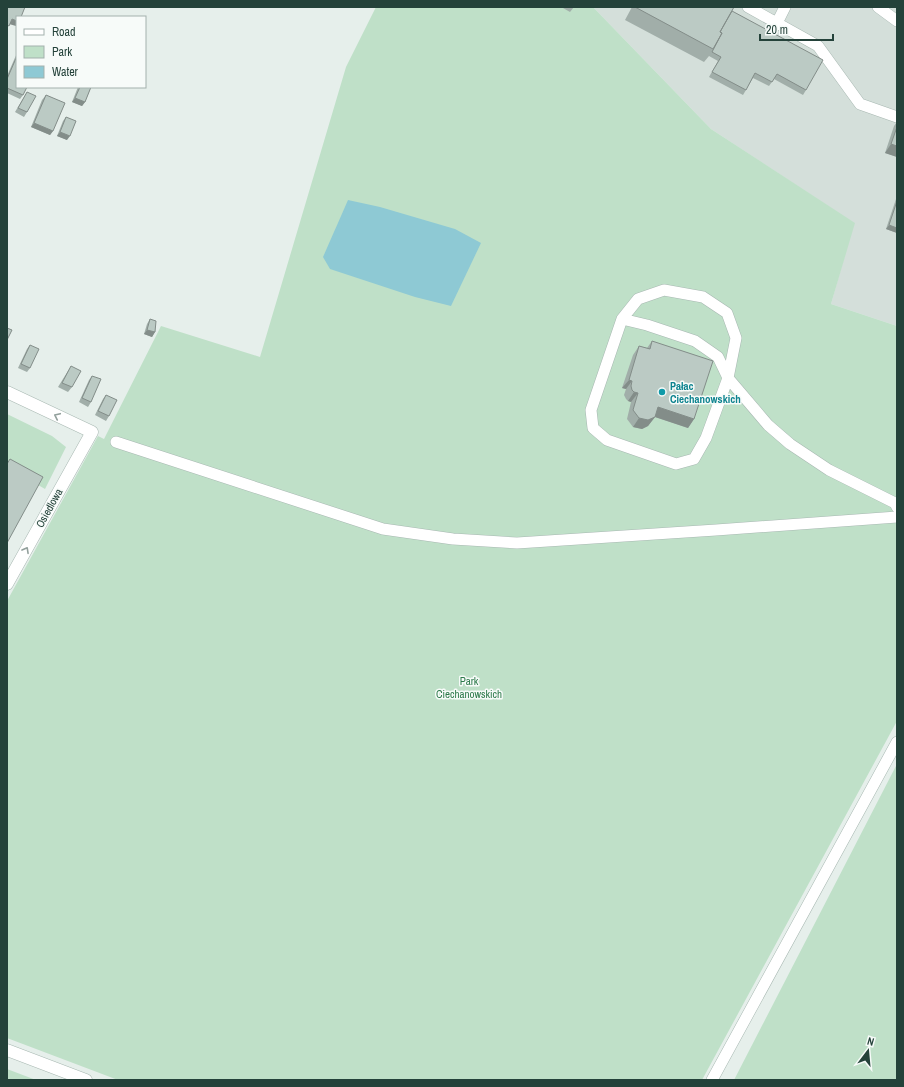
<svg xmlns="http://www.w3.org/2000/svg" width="904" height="1087" viewBox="0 0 904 1087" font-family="'Archivo Narrow',sans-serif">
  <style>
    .built { fill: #d4dfda }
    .green { fill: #bfe0c8 }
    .water { fill: #8ec9d4 }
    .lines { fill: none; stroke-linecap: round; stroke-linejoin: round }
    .lane-casing { stroke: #a8b8b2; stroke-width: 12 }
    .street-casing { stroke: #a8b8b2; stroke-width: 13 }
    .lane { stroke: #fff; stroke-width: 11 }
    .street { stroke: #fff; stroke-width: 12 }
    .wall { fill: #a1aea9 }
    .shaded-wall { fill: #838d89 }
    .building { fill: #bbcac4; stroke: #838d89 }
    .oneway { stroke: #92a09c }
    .culture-dot { fill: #0f9aa8; stroke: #f7fbf9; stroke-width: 1.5 }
    .labels { text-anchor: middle; stroke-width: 3; stroke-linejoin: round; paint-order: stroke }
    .culture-label { font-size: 11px; font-weight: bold; fill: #0d838f; stroke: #f7fbf9; text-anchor: start }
    .street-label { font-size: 11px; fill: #24423a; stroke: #f7fbf9 }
    .park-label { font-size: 11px; fill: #2d7a4b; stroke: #f7fbf9 }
  </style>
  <rect width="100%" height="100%" fill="#e6efeb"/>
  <path class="built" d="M 593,7 L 897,7 L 897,326 L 831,304 L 854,223 L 711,129 Z"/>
  <path class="green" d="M 376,7 L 593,7 L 711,129 L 855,223 L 831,304 L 897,326 L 897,721 L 702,1080 L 118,1080 L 7,1038 L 7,601 L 98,436 L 104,439 L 161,326 L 260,357 L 346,67 Z
    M 7,414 L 52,436 L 66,447 L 45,489 L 7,467 Z
    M 897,764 L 897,1080 L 734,1080 Z
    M 7,1069 L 36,1080 L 7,1080 Z"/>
  <path class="water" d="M 348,200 L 380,207 L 455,229 L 481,243 L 451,306 L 415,297 L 330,269 L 323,257 Z"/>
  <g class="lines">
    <defs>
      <path id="lane" d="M 748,7 L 818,46 L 860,104 L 897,117
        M 878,7 L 897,21
        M 777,23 L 785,7
        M 664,290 L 703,297 L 727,313 L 736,338 L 728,378 L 706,438 L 694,459 L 676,464 L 607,440 L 593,428 L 591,410 L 622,319 L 638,299 Z
        M 622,319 L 647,325 L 695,341 L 718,357 L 728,378 L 768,425 L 790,444 L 829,470 L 895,503 L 897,507
        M 116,442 L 383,529 L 453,539 L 517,543 L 716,530 L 897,517
        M 712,1080 L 897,742"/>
      <path id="street" d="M 7,392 L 92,432 L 7,584
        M 7,1050 L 86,1080"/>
    </defs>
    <use href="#lane" class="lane-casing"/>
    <use href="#street" class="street-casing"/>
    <use href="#lane" class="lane"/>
    <use href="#street" class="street"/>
  </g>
  <path class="wall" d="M 564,7 L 574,7 L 570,12 L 563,8 Z
    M 632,7 L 734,7 L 732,11 L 806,90 L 803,95 L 774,79 L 769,86 L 753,78 L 743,95 L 709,77 L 718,61 L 709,56 L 704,62 L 625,20 Z
    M 17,53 L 17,87 L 23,95 L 20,99 L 7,93 L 7,76 Z
    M 78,87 L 91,87 L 85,102 L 82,106 L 72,102 Z
    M 27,92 L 27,112 L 24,117 L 15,112 Z
    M 46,95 L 53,131 L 50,135 L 31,127 L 42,100 Z
    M 66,117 L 67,140 L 57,136 L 63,121 Z
    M 897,122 L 897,157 L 885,153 L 894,126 Z
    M 897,196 L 897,233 L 886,229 Z
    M 150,319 L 155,332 L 152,337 L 144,334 L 147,324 Z
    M 652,341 L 694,419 L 688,428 L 655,417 L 648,426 L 642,429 L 633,427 L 627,419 L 631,402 L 628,401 L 626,399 L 624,395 L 626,389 L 622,388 L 633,355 L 639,346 L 647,348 Z
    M 30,345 L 30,368 L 27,372 L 18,368 L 27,349 Z
    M 71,366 L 72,387 L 68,392 L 58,387 Z
    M 92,376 L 91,402 L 88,407 L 79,402 L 89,380 Z
    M 106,395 L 109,416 L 106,421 L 95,415 L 103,399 Z"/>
  <path class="shaded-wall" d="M 12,19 L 17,21 L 17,24 L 16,26 L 9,24 Z
    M 75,98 L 85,102 L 82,106 L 72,102 Z
    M 34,123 L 53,131 L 50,135 L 31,127 Z
    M 60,132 L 70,136 L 67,140 L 57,136 Z
    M 891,144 L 897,146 L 897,157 L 885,153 Z
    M 889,225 L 897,228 L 897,233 L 886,229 Z
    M 147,330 L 155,332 L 152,337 L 144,334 Z
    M 629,380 L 632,381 L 626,389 L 622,388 Z
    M 634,392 L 638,393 L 631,402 L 628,401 Z
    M 658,407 L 694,419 L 688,428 L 652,416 Z
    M 655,417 L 648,426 L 642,429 L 633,427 L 639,418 Z"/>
  <path class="building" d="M 7,7 L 25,7 L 21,17 L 17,17 L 17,21 L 12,19 L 9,26 L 7,25 Z
    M 635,7 L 734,7 L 720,32 L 722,33 L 713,49 Z
    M 732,11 L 823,60 L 806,90 L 777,74 L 772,82 L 755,73 L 746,90 L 712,72 L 721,57 L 712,52 L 722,33 L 720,32 Z
    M 17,56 L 17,87 L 27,87 L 23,95 L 7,88 L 7,79 Z
    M 80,87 L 91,87 L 85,102 L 75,98 Z
    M 27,92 L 36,96 L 27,112 L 18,108 Z
    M 46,95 L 65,103 L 53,131 L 34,123 Z
    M 66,117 L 76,121 L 70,136 L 60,132 Z
    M 897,127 L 897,146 L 891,144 Z
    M 897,201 L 897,228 L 889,225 Z
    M 150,319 L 156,321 L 155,332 L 147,330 Z
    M 7,328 L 12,330 L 7,340 Z
    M 652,341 L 713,361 L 694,419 L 658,407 L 655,417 L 648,420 L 639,418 L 633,410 L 638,393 L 634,392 L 632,390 L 631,386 L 632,381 L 629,380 L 639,346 L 650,349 Z
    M 30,345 L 39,349 L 30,368 L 21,364 Z
    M 71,366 L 81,371 L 72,387 L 62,383 Z
    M 92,376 L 101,379 L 91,402 L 82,398 Z
    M 106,395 L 117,400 L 109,416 L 98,411 Z
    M 10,459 L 43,477 L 7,543 L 7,464 Z"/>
  <defs><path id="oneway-chevron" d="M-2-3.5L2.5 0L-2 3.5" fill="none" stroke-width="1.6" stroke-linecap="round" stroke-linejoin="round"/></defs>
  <g class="oneway">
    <use href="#oneway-chevron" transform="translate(57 416) rotate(-155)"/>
    <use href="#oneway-chevron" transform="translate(26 550) rotate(-61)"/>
  </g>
  <circle class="culture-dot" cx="662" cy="392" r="4"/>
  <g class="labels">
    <g class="culture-label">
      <text x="670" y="390">Pałac<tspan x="670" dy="13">Ciechanowskich</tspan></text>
    </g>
    <g class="street-label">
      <text transform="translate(49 508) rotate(-61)" y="4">Osiedlowa</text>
    </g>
    <g class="park-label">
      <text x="469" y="685">Park<tspan x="469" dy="13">Ciechanowskich</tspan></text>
    </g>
  </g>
  <rect width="904" height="1087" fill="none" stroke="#24423a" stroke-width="16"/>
  <rect x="16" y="16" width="130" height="72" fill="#f7fbf9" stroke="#a3b1ad"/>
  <rect x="24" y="29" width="20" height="6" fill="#ffffff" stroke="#a3b1ad"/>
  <text x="52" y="36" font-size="12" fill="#24423a">Road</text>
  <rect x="24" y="46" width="20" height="12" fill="#bfe0c8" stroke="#a3b1ad"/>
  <text x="52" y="56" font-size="12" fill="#24423a">Park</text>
  <rect x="24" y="66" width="20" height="12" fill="#8ec9d4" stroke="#a3b1ad"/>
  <text x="52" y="76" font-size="12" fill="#24423a">Water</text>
  <g transform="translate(868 1051) rotate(16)" stroke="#f7fbf9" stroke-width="3" paint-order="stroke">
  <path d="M0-3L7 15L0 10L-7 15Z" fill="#24423a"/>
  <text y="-6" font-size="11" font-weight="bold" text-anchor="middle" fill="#24423a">N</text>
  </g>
  <path d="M760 34v6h73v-6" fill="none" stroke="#24423a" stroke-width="2"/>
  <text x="766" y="34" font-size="12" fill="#24423a" stroke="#f7fbf9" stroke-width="3" paint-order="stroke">20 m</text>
</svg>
